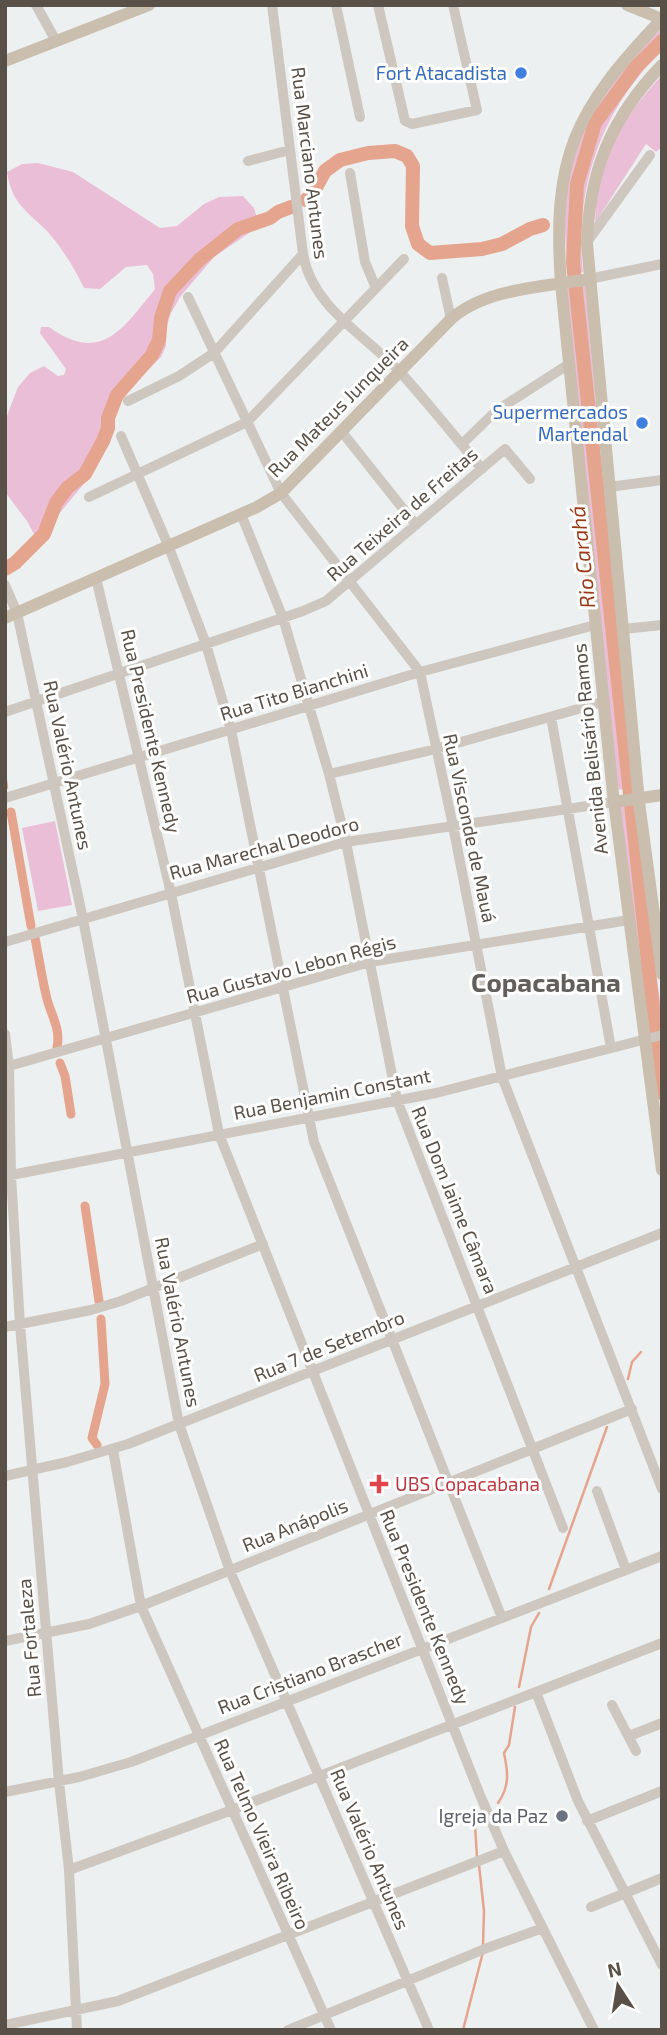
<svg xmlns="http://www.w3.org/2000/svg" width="667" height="2035" viewBox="0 0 667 2035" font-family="'Exo 2',sans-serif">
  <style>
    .green { fill: #ebbed7 }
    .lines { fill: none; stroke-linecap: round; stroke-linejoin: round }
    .stream { stroke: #e5a48e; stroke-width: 2.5 }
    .canal { stroke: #e5a48e; stroke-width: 9 }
    .river { stroke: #e5a48e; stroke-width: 14 }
    .minor { stroke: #cec7bf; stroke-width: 10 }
    .major { stroke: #cabeae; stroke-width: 12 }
    .shop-dot { fill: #3f7fe0; stroke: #fff; stroke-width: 2.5 }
    .health-dot { fill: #e0444e; stroke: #fff; stroke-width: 2.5 }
    .worship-dot { fill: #6b7280; stroke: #fff; stroke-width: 2.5 }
    .labels { text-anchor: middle; stroke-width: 6; stroke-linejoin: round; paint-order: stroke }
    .shop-label { font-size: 19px; fill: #366cbe; stroke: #fff; text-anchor: end }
    .street-label { font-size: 19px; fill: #595047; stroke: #fff }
    .health-label { font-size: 19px; fill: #be3a42; stroke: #fff; text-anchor: start }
    .worship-label { font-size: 19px; fill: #5b616d; stroke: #fff; text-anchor: end }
    .water-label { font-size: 21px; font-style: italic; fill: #9d3916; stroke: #fff }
    .district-label { font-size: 26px; font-weight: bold; fill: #625f5a; stroke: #fff }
  </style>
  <rect width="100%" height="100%" fill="#edf0f0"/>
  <path class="green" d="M 662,28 L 662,51 C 601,109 574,189 583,272 L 568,274 C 567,251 563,227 566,204 C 572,130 609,78 662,28 Z
    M 662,75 L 662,147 L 656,152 L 646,144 L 595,223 C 596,210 596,197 598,184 C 605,143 635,105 662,75 Z
    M 38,163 L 73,172 L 160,228 L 177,226 L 204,204 L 219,197 L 243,196 L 254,208 L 257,218 L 252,231 L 214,257 L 180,297 L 171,313 L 166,328 L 166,346 L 161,357 L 131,387 L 120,404 L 111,422 L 109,443 L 103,455 L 82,486 L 59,514 L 43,542 L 37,540 L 27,521 L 5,492 L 5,421 L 18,387 L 30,373 L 44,366 L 58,376 L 64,375 L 66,369 L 40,333 L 41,327 L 49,327 C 102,365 123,328 155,289 L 153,274 L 147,265 L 126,267 L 100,289 L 84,288 C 74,267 62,248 47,231 C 26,210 12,204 7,172 L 22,164 Z
    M 585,286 L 632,788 L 617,790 L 567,288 Z
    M 632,800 L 662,1015 L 662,1029 L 647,1032 L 617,802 Z
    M 55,821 L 72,905 L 38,911 L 22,828 Z"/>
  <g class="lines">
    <path class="stream" d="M 5,773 L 7,788
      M 628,1379 L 632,1362 L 641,1352
      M 549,1589 L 607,1427
      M 519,1687 L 531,1627 L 539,1613
      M 498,1803 C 510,1786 508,1772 504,1753 L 509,1745 L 515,1707
      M 477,1858 L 475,1825 L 481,1820
      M 479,1865 L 484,1911 L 483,1945
      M 463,2030 L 483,1952"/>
    <path class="canal" d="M 11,812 L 31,926
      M 35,938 C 39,958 42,979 47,999 C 51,1015 61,1029 57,1047
      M 60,1063 L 65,1076 L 71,1114
      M 85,1206 L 99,1301
      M 97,1445 L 92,1438 L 105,1384 L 101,1319"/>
    <path class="river" d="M 662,41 L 636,67 L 595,123 L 577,184 L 573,263 L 662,1093
      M 306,200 L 312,195 L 325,171 L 340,160 L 368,153 L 395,151 L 407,156 L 413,166 L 412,226 L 418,244 L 430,253 L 482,249 L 502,244 L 530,229 L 543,225
      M 5,569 L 15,563 L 44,534 L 56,503 L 67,488 L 85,474 L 103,441 L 108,428 L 108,418 L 117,395 L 152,355 L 159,340 L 161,318 L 170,291 L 199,260 L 238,229 L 270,218 L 278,212 L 291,207"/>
    <path class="minor" d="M 36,5 L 56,41
      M 272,5 L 303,254 C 312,308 367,336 401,373 C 429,404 455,437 482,469
      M 336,5 L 360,117
      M 378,5 L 405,121 L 412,124 L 477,110 L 453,5
      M 248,161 L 290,150
      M 350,173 L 365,262 L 376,288
      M 587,242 L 650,155
      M 442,278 L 451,319
      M 589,279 L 662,264
      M 188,297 L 281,493 L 420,672 L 453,826 L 502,1077 L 662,1489
      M 128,401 L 179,376 L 214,353 L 303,254
      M 342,432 L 416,525
      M 121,436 L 168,545 L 206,644 L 231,730 L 314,1142 L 502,1618
      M 462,444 L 496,411 L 569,364
      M 609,487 L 662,480
      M 89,497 L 247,422 L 404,259
      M 241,514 L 283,618 L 329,774 L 346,842 L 397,1100 L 563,1528
      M 96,578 L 171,893 L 219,1134 L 480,1795 L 504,1851 L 594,2030
      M 5,585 L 17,613 L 83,919 L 179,1424 L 230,1571 L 429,2030
      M 623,629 L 662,625
      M 5,712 L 303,611 L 326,601 L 505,449 L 530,479
      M 551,717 L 611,1048
      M 329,774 L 436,749 L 603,702
      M 5,798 L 420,672 L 595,625
      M 5,942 L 346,842 L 614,802
      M 5,1034 L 9,1066 L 11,1175 L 20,1325 L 59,1782 L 69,1870 L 77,2030
      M 9,1066 L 370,962 L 629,920
      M 6,1176 L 436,1093 L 662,1035
      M 5,1327 L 91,1310 L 121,1301 L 263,1244
      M 113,1450 L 141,1606 L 331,2030
      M 5,1476 L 67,1462 L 128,1444 L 662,1233
      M 597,1491 L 626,1570
      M 5,1641 L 89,1624 L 141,1606 L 632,1409
      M 536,1692 L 578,1801 L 662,1965
      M 612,1705 L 636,1751
      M 629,1736 L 662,1723
      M 5,1792 L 79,1777 L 131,1762 L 662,1556
      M 587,1821 L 662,1791
      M 69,1870 L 232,1810 L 662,1643
      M 591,1907 L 662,1878
      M 5,2025 L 118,2001 L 504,1851
      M 288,2030 L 487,1948 L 543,1928"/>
    <path class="major" d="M 627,5 L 662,19 C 574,111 552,156 561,284 L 613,794 L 662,1170
      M 5,61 L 149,5
      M 662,65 C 611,118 589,171 587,244 L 639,802 L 662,974
      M 5,618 L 257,507 L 281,493 L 451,319 C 486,288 544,287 589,279
      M 614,802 L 662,795"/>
  </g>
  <g class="shop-dot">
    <circle cx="521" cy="73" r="7"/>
    <circle cx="642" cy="423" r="7"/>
  </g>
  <path class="health-dot" d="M375.5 1473.5h7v7h7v7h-7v7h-7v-7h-7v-7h7z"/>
  <circle class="worship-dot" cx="562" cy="1816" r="7"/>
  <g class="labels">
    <g class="shop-label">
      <text x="507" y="80">Fort Atacadista</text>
      <text x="628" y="419">Supermercados<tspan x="628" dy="22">Martendal</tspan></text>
    </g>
    <g class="street-label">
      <text transform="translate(310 163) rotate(83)" y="7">Rua Marciano Antunes</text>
      <text transform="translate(338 407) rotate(-45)" y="7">Rua Mateus Junqueira</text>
      <text transform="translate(402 514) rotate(-41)" y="7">Rua Teixeira de Freitas</text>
      <text transform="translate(294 692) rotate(-17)" y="7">Rua Tito Bianchini</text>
      <text transform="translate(151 731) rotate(77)" y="7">Rua Presidente Kennedy</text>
      <text transform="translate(590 749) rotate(-96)" y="7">Avenida Belisário Ramos</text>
      <text transform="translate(68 765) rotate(78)" y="7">Rua Valério Antunes</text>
      <text transform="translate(470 828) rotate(78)" y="7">Rua Visconde de Mauá</text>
      <text transform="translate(264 848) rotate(-15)" y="7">Rua Marechal Deodoro</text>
      <text transform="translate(291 969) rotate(-15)" y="7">Rua Gustavo Lebon Régis</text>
      <text transform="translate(332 1094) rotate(-11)" y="7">Rua Benjamin Constant</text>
      <text transform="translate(455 1200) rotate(68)" y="7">Rua Dom Jaime Câmara</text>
      <text transform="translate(178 1322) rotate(79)" y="7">Rua Valério Antunes</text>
      <text transform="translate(329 1346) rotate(-22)" y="7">Rua 7 de Setembro</text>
      <text transform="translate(295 1525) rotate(-22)" y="7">Rua Anápolis</text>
      <text transform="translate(425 1607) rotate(68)" y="7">Rua Presidente Kennedy</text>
      <text transform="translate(29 1638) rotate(-95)" y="7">Rua Fortaleza</text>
      <text transform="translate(310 1673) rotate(-21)" y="7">Rua Cristiano Brascher</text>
      <text transform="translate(262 1834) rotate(66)" y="7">Rua Telmo Vieira Ribeiro</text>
      <text transform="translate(370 1849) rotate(67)" y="7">Rua Valério Antunes</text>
    </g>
    <g class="health-label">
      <text x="395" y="1491">UBS Copacabana</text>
    </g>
    <g class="worship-label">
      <text x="548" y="1823">Igreja da Paz</text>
    </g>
    <g class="water-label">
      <text transform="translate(583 557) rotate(-96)" y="7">Rio Carahá</text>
    </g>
    <g class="district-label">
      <text x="546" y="992">Copacabana</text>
    </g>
  </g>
  <rect width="667" height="2035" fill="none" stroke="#595047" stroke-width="14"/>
  <g transform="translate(618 1986) rotate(348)" stroke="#ffffff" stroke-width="5" paint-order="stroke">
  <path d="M0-5L12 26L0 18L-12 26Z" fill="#595047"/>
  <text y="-10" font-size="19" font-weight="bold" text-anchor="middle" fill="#595047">N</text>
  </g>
</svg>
